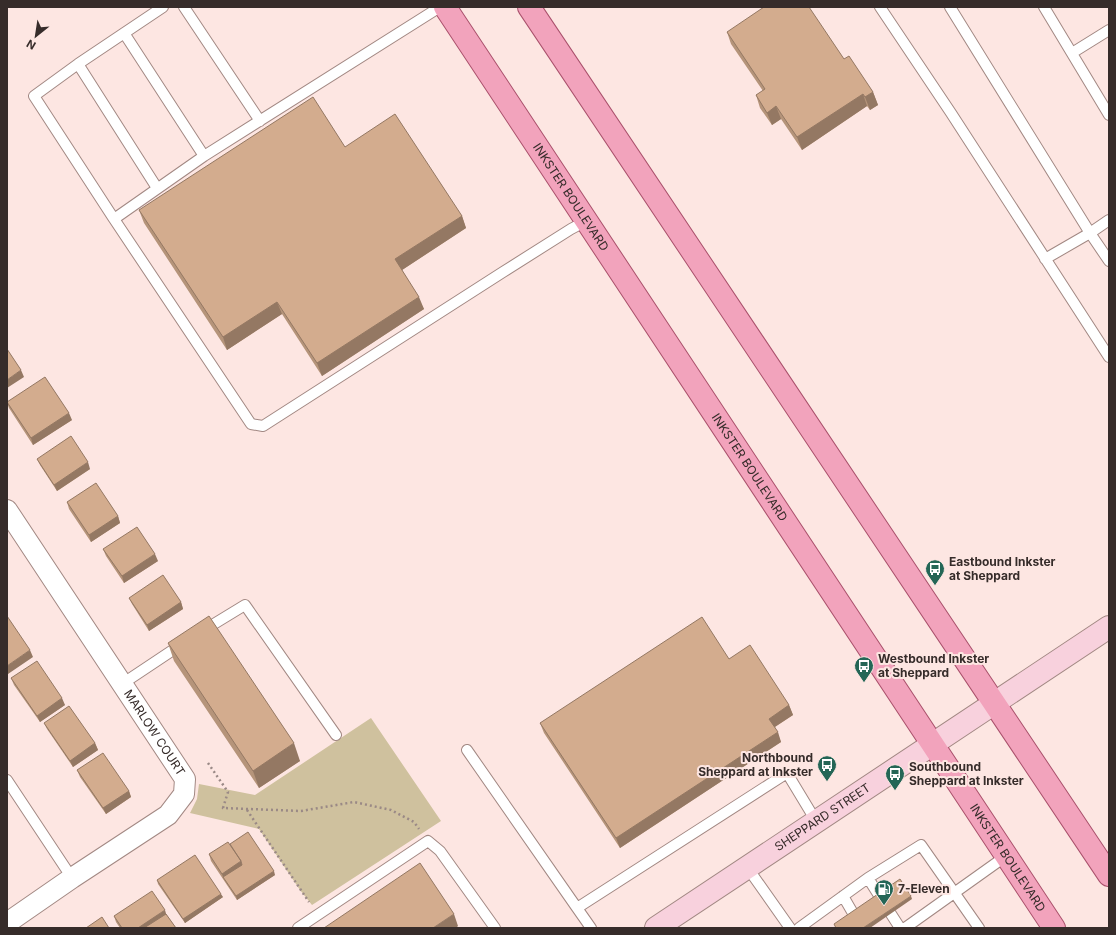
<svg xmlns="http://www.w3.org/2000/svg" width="1116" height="935" viewBox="0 0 1116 935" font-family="Inter,sans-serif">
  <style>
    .green { fill: #cfc19e }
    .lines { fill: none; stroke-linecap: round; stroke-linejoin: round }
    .lane-casing { stroke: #a28883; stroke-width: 12 }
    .street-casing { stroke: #a28883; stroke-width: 22 }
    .secondary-casing { stroke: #a28883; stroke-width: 24 }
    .primary-casing { stroke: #aa516c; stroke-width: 24 }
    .path { stroke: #9a8986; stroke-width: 2.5; stroke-dasharray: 2 3; stroke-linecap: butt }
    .lane { stroke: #fff; stroke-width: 10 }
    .street { stroke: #fff; stroke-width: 20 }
    .secondary { stroke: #f8d1dd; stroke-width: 22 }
    .primary { stroke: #f2a3bc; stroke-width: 22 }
    .wall { fill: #b5947a }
    .shaded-wall { fill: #947863 }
    .building { fill: #d3ac8e; stroke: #947863 }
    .labels { text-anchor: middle; stroke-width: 4; stroke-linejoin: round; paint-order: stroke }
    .street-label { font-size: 12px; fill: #362c2a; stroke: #fde6e2 }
    .poi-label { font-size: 12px; font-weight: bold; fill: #362c2a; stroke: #fde6e2; text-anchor: start }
  </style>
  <rect width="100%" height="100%" fill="#fde6e2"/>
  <path class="green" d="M 371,718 L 441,821 L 312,905 L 300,890 L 259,829 L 190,813 L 197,799 L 199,784 L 255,795 Z"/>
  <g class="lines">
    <defs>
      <path id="lane" d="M 163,7 L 78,64 L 34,96 L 114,219 L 204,156 L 440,7
        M 184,7 L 260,121
        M 880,7 L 951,113 L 1109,357
        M 950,7 L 1090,233 L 1045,259
        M 1044,7 L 1109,115
        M 124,33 L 204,156
        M 1072,53 L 1109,30
        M 78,64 L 157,188
        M 114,219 L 251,424 L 263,426 L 503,272 L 571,229 L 586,221
        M 1109,220 L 1090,233 L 1109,261
        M 204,630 L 245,605 L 336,735
        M 122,684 L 182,644
        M 467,750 L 577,908
        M 7,780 L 72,878
        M 747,867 L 790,928
        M 868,878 L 880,897
        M 843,896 L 854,915
        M 891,914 L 900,928
        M 298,928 L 428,841 L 440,851 L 495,928
        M 591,928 L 577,908 L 787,773 L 816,821
        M 799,928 L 868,878 L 921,845 L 979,928
        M 905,928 L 1006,856"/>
      <g id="street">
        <path id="s1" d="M 7,510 L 185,779 L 184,794 L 168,815 L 72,878 L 7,923"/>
      </g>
      <g id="secondary">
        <path id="s2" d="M 656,928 L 1109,627"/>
      </g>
      <g id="primary">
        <path id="s3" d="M 445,7 L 1054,928"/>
        <path d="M 529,7 L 1109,875"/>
      </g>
    </defs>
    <use href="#lane" class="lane-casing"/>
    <use href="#street" class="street-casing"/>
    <use href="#secondary" class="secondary-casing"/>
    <use href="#primary" class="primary-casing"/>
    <path class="path" d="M 208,763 L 228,792 L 223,808 L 301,811 L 354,802 L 391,810 L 414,822 L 419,829
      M 247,810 L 309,902"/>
    <use href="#lane" class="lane"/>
    <use href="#street" class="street"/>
    <use href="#secondary" class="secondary"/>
    <use href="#primary" class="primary"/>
  </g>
  <path class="wall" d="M 727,32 L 844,59 L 873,92 L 878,105 L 870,110 L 867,106 L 802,150 L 781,119 L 772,125 L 760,108 L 756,95 L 763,91 L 731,44 Z
    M 345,147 L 462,216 L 466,228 L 402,270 L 424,309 L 322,376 L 282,314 L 227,350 L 144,223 L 139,210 Z
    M 7,403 L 72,420 L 33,445 L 9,408 Z
    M 37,459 L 90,469 L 57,491 L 40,465 Z
    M 67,502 L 118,516 L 120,523 L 91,542 L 69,509 Z
    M 103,549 L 158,561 L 124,583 L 106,556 Z
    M 129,598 L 181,602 L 183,609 L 149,631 L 132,604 Z
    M 168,643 L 300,761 L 259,788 L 174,661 Z
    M 729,659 L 789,705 L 793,715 L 775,727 L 781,742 L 620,848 L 544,733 L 540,723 Z
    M 11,678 L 65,705 L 40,722 L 14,685 Z
    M 44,723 L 95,743 L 98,750 L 73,767 L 47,729 Z
    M 77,770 L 129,791 L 131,797 L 106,814 L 80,777 Z
    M 209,854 L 275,875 L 237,900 L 211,861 Z
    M 157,880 L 223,897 L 185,923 L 158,884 Z
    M 166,914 L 176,928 L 120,928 L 116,922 L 114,916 Z"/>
  <path class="shaded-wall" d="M 873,92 L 878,105 L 870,110 L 865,97 Z
    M 863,94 L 867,106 L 802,150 L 797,137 Z
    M 776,106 L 781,119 L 772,125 L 767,113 Z
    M 462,216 L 466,228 L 399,272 L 395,259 Z
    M 419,297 L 424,309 L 322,376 L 317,363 Z
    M 277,302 L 282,314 L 227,350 L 223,337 Z
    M 21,370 L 24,377 L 7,388 L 7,380 Z
    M 69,413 L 72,420 L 33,445 L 31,438 Z
    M 88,462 L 90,469 L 57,491 L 54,485 Z
    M 118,516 L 120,523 L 91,542 L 89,535 Z
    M 155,554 L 158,561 L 124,583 L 122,576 Z
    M 181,602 L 183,609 L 149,631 L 147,625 Z
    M 30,650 L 33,657 L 8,674 L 7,666 Z
    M 62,698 L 65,705 L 40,722 L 37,716 Z
    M 789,705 L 793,715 L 773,728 L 769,719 Z
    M 778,732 L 781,742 L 620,848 L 616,838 Z
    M 95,743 L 98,750 L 73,767 L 70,761 Z
    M 294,743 L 300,761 L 259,788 L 253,771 Z
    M 129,791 L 131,797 L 106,814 L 103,808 Z
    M 241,861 L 243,868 L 223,877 L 222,874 Z
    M 274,871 L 275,875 L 237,900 L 236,896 Z
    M 221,894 L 223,897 L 185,923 L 183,919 Z
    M 911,896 L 912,899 L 870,928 L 863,928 Z
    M 165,910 L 167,917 L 151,928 L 138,928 Z
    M 454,914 L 458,926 L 456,928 L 433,928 Z"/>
  <path class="building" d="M 764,7 L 809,7 L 844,59 L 849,56 L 873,92 L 865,97 L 863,94 L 797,137 L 776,106 L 767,113 L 756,95 L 765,89 L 727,32 Z
    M 313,97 L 345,147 L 395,114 L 462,216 L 395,259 L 419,297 L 317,363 L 277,302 L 223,337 L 139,210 Z
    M 7,349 L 21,370 L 7,380 Z
    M 45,377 L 69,413 L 31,438 L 7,402 Z
    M 71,436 L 88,462 L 54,485 L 37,459 Z
    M 96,483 L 118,516 L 89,535 L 67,502 Z
    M 137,527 L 155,554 L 122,576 L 103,549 Z
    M 163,575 L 181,602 L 147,625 L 129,598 Z
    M 7,616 L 30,650 L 7,666 Z
    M 209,616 L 294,743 L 253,771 L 168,643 Z
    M 702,617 L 729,659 L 750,645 L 789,705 L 769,719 L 778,732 L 616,838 L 540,723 Z
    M 37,661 L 62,698 L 37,716 L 11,678 Z
    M 69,706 L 95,743 L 70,761 L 44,723 Z
    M 103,753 L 129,791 L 103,808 L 77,770 Z
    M 248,832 L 274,871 L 236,896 L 223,877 L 242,865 L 241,861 L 230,844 Z
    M 228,842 L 241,861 L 222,874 L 209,854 Z
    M 195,855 L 221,894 L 183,919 L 157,880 Z
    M 420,863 L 454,914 L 433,928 L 324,928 Z
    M 900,879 L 911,896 L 863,928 L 836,928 L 834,924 Z
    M 152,891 L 165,910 L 138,928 L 122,928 L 114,916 Z
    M 166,914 L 176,928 L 144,928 Z
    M 102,917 L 109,928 L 86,928 Z"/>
  <defs>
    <symbol id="bus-pin" viewBox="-11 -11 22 30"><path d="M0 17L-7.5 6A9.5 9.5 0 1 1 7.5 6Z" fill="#246656" stroke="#fde6e2"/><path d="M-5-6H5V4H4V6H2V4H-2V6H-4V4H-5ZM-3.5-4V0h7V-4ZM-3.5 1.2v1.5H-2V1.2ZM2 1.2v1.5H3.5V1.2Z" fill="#fff"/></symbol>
    <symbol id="fuel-pin" viewBox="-11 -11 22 30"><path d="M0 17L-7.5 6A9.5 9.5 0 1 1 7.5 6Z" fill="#246656" stroke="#fde6e2"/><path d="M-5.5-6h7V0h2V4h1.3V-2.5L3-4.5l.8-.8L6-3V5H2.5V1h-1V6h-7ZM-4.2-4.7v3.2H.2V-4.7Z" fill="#fff"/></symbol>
  </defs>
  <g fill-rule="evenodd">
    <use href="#bus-pin" x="924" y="558" width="22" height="30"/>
    <use href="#bus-pin" x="853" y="655" width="22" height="30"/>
    <use href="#bus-pin" x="816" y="754" width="22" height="30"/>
    <use href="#bus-pin" x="884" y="763" width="22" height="30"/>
    <use href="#fuel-pin" x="873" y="878" width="22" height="30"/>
  </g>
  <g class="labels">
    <g class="street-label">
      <text dy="4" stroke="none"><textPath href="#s3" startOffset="228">INKSTER BOULEVARD</textPath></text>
      <text dy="4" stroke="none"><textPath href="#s3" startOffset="552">INKSTER BOULEVARD</textPath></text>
      <text dy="4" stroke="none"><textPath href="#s1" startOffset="267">MARLOW COURT</textPath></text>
      <text dy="4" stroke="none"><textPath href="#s2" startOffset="200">SHEPPARD STREET</textPath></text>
      <text dy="4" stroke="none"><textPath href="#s3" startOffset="1020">INKSTER BOULEVARD</textPath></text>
    </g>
    <g class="poi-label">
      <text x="949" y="566">Eastbound Inkster<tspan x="949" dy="14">at Sheppard</tspan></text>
      <text x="878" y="663">Westbound Inkster<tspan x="878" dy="14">at Sheppard</tspan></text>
      <text x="813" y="762" text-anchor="end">Northbound<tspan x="813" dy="14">Sheppard at Inkster</tspan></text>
      <text x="909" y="771">Southbound<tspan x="909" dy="14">Sheppard at Inkster</tspan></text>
      <text x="898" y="893">7-Eleven</text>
    </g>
  </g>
  <rect width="1116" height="935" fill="none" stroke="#362c2a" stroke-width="16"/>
  <g transform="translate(36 36) rotate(210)" stroke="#fde6e2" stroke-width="3" paint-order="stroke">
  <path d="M0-3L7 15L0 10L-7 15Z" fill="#362c2a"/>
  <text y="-6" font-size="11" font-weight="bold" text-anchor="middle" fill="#362c2a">N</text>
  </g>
</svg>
